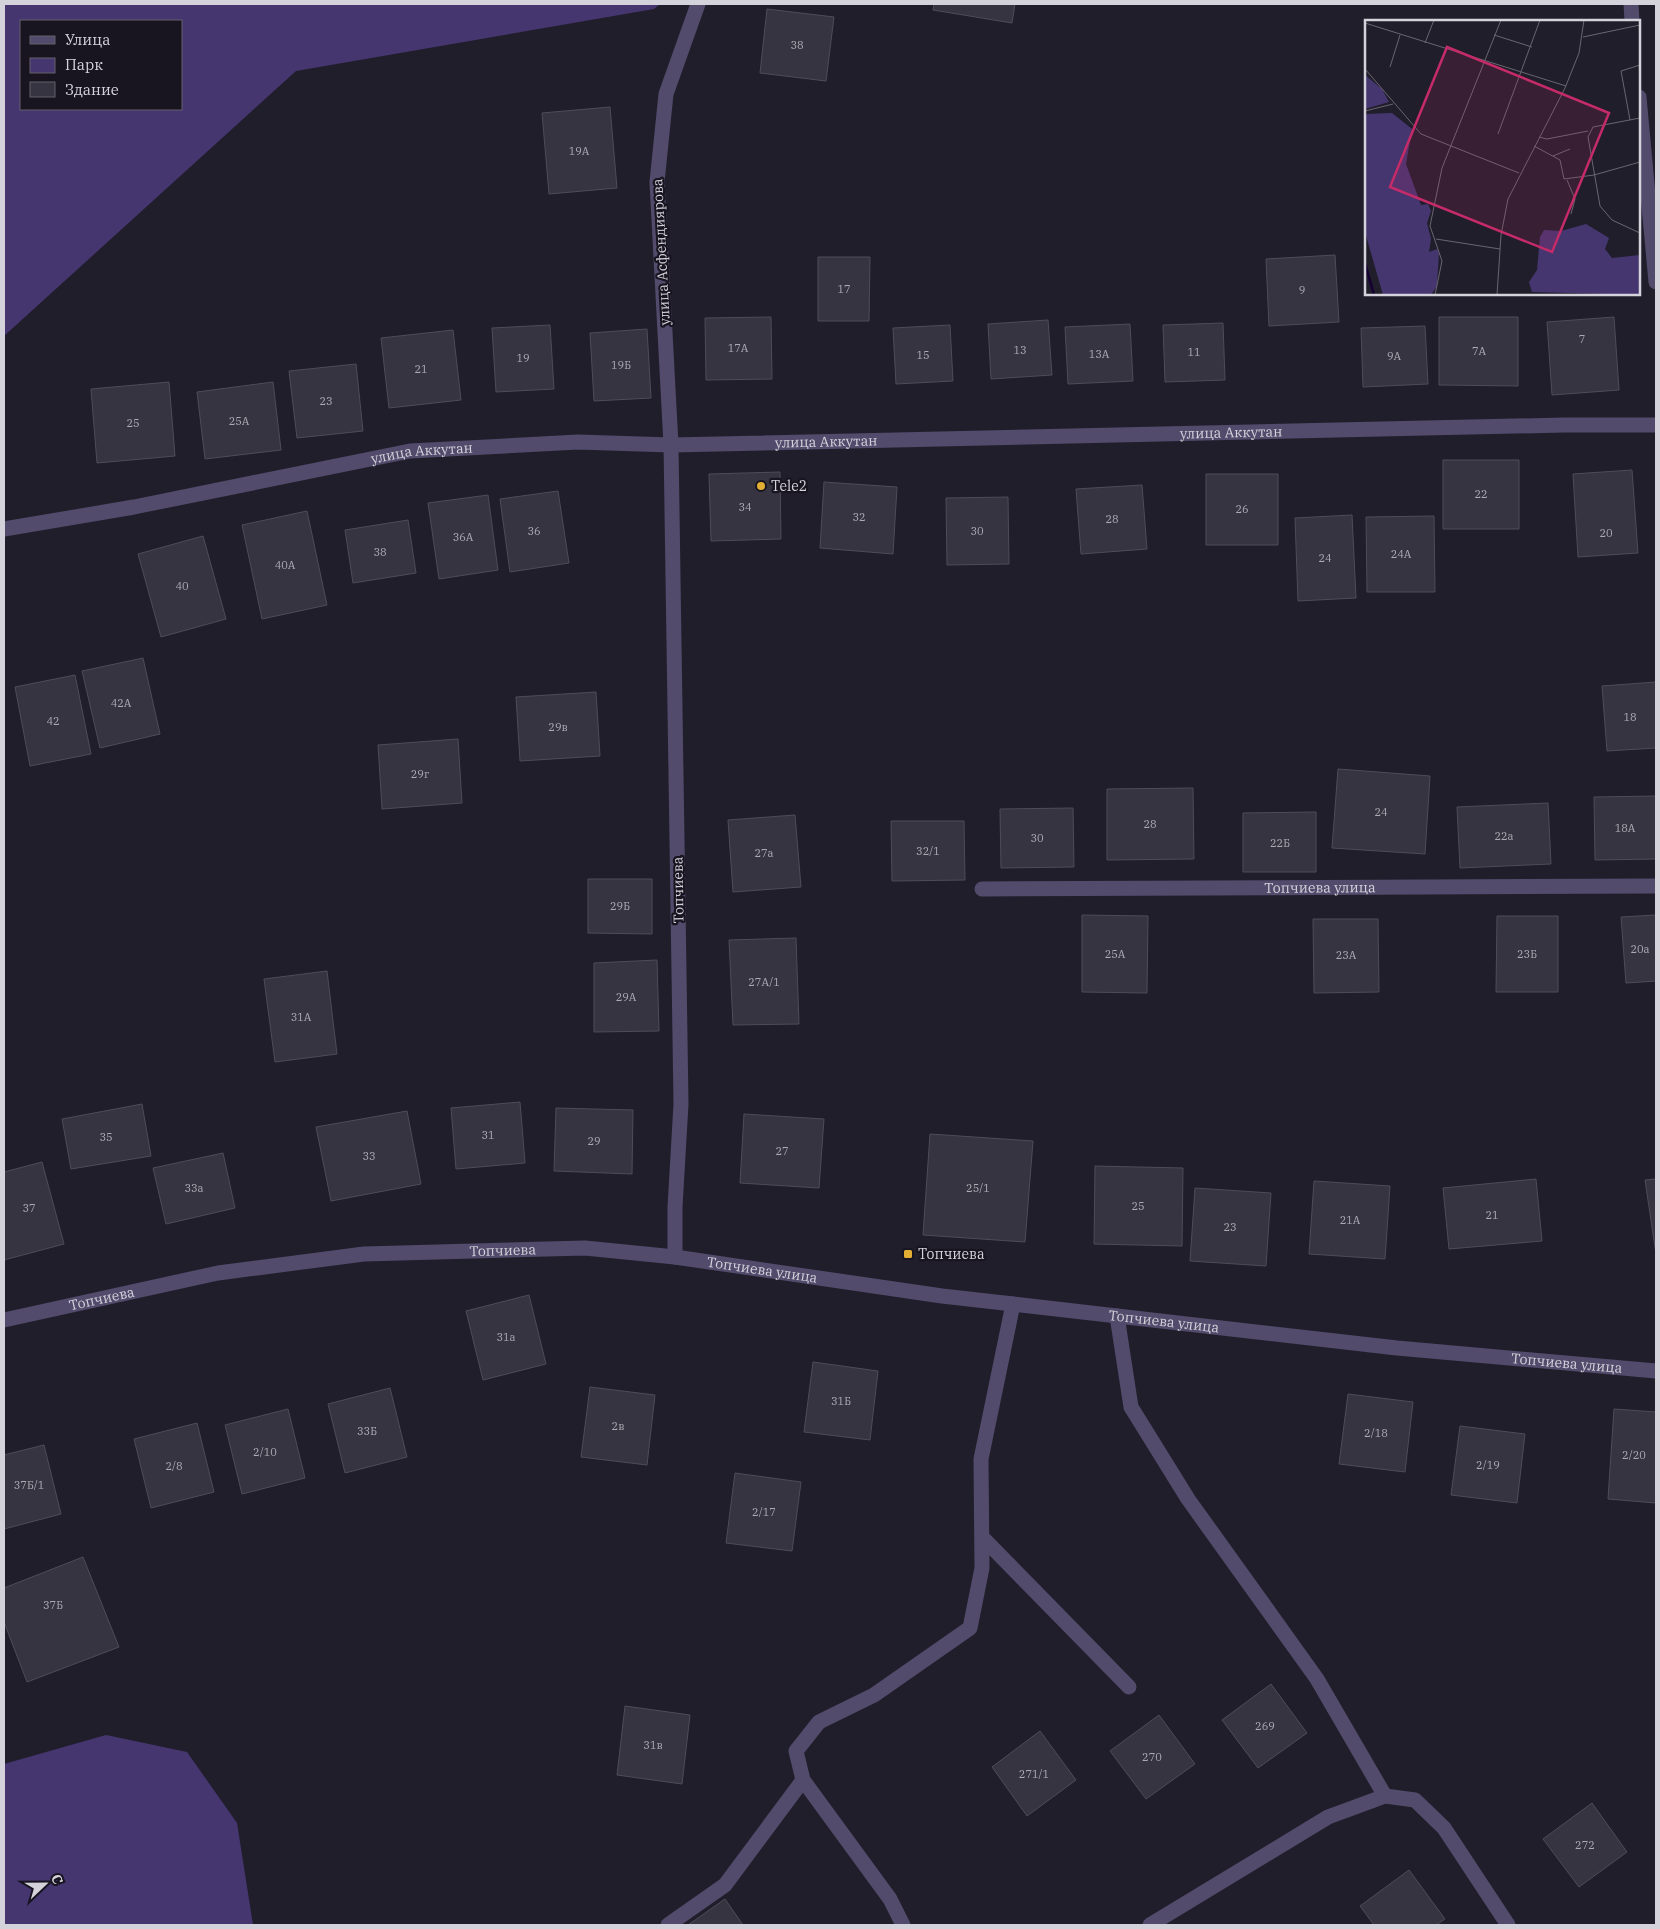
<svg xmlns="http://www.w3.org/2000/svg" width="1660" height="1929" viewBox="0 0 1660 1929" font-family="'IBM Plex Serif',serif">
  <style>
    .green { fill: #463670; fill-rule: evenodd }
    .building { fill: #363441; stroke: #4f4c5a }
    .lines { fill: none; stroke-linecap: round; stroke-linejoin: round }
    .lane { stroke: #524b6c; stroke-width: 15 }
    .street { stroke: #524b6c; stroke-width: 15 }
    .poi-dot { fill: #e2ae34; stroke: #181521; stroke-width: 2 }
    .labels { text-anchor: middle; stroke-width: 4.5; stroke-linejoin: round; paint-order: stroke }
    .number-label { font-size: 11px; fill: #acabb4 }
    .street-label { font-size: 14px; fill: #d4d3db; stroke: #181521 }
    .poi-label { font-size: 14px; fill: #d4d3db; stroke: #181521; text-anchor: start }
    .inset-river { fill: none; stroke: #150034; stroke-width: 2.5 }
    .inset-road { fill: none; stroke: #696671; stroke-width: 1 }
    .view { fill: #c42b68; fill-opacity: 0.15; stroke: #c42b68; stroke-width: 2.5 }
    .inset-edge { fill: none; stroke: #d4d3db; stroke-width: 2.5 }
  </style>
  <rect width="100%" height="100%" fill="#211e2b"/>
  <path class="green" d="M 4,4 L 660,4 L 654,9 L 296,71 L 4,336 ZM 21,21 L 181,21 L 181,109 L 21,109 Z
    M 106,1735 L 187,1752 L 237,1823 L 253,1925 L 4,1925 L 4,1764 Z"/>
  <path class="building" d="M 934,4 L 1015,4 L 1012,23 L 933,10 Z
    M 767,9 L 834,17 L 826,81 L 760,73 Z
    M 610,107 L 617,188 L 549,194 L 542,113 Z
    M 1335,255 L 1339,322 L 1269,326 L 1266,259 Z
    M 818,257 L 870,257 L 869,321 L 818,321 Z
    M 771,317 L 772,379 L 706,380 L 705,318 Z
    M 1439,317 L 1518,317 L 1518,386 L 1439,385 Z
    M 1614,317 L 1619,390 L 1552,395 L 1547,322 Z
    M 1048,320 L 1052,375 L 991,379 L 988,324 Z
    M 1223,323 L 1225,380 L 1165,382 L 1163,325 Z
    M 1130,324 L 1133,381 L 1068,384 L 1065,327 Z
    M 550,325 L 554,389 L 496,392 L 492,328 Z
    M 950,325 L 953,381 L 896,384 L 893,328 Z
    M 1425,326 L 1428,384 L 1363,387 L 1361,328 Z
    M 647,329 L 651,398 L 594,401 L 590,333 Z
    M 453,330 L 461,400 L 389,408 L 381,338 Z
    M 356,364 L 363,431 L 297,438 L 289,371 Z
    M 169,382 L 175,456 L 97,463 L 91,389 Z
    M 273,382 L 281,450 L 205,459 L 197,392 Z
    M 1443,460 L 1519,460 L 1519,529 L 1443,529 Z
    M 1632,470 L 1638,553 L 1578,557 L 1573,474 Z
    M 780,472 L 781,539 L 711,541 L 709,474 Z
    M 1206,474 L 1278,474 L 1278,545 L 1206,545 Z
    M 824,482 L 897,487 L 893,554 L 820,548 Z
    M 1142,485 L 1147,549 L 1081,554 L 1076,489 Z
    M 558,491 L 569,563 L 510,572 L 500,499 Z
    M 488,495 L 498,570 L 439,579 L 428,503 Z
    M 1008,497 L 1009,564 L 947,565 L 946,498 Z
    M 307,511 L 327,605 L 262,619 L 242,525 Z
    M 1352,515 L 1356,598 L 1298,601 L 1295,518 Z
    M 1434,516 L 1435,592 L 1367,592 L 1366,517 Z
    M 408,520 L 416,573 L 353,583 L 345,530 Z
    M 203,536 L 226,619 L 161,637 L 138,554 Z
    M 143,658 L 160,734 L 100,748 L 82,671 Z
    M 75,675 L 91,754 L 30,766 L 15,687 Z
    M 1656,682 L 1656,748 L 1607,751 L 1602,686 Z
    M 596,692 L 600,756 L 520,761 L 516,697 Z
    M 458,739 L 462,803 L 382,809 L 378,745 Z
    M 1338,769 L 1430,776 L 1425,854 L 1332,848 Z
    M 1193,788 L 1194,859 L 1107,860 L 1107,789 Z
    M 1656,796 L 1656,859 L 1595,860 L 1594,797 Z
    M 1548,803 L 1551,864 L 1460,868 L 1457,807 Z
    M 1073,808 L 1074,867 L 1001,868 L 1000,809 Z
    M 1316,812 L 1316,872 L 1243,872 L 1243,813 Z
    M 795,815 L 801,887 L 733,892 L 728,820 Z
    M 891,821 L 964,821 L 965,880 L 892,881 Z
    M 588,879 L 652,879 L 652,934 L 588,933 Z
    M 1082,915 L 1148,916 L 1147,993 L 1082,992 Z
    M 1656,915 L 1656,981 L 1626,983 L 1621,917 Z
    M 1497,916 L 1558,916 L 1558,992 L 1496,992 Z
    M 1313,919 L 1378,919 L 1379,992 L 1314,993 Z
    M 796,938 L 799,1024 L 733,1025 L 729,940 Z
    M 657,960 L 659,1031 L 594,1032 L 594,963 Z
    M 327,971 L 337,1054 L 275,1062 L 264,979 Z
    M 520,1102 L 525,1163 L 456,1169 L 451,1108 Z
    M 142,1104 L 151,1156 L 71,1169 L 62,1119 Z
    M 556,1108 L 633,1110 L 632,1174 L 554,1171 Z
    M 407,1111 L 421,1184 L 331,1201 L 316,1127 Z
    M 744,1114 L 824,1119 L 819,1188 L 740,1183 Z
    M 930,1134 L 1033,1141 L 1025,1242 L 923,1235 Z
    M 223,1153 L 235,1208 L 166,1224 L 153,1168 Z
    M 42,1162 L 64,1244 L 4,1260 L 4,1172 Z
    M 1095,1166 L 1183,1168 L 1182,1246 L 1094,1244 Z
    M 1536,1179 L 1542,1241 L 1449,1249 L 1443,1188 Z
    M 1656,1179 L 1656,1254 L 1645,1180 Z
    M 1314,1181 L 1390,1186 L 1385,1259 L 1309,1254 Z
    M 1195,1188 L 1271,1193 L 1266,1266 L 1190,1261 Z
    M 529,1295 L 546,1364 L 483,1380 L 466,1311 Z
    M 813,1362 L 878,1371 L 870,1440 L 804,1432 Z
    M 590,1387 L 655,1395 L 647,1465 L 581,1457 Z
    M 390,1388 L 407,1457 L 345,1473 L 328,1404 Z
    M 1348,1394 L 1413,1402 L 1405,1472 L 1339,1464 Z
    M 288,1409 L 305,1478 L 242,1494 L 225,1425 Z
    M 1614,1409 L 1656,1412 L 1656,1503 L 1608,1499 Z
    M 197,1423 L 214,1492 L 151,1508 L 134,1439 Z
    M 1460,1426 L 1525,1434 L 1517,1503 L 1451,1495 Z
    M 44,1445 L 61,1514 L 4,1529 L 4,1455 Z
    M 735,1473 L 801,1482 L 792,1551 L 726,1543 Z
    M 83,1557 L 119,1647 L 27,1682 L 4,1622 L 4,1588 Z
    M 1271,1684 L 1307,1733 L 1258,1768 L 1222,1720 Z
    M 625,1706 L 690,1715 L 682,1784 L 617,1775 Z
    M 1159,1715 L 1195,1764 L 1146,1799 L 1110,1751 Z
    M 1040,1731 L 1076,1780 L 1027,1816 L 992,1767 Z
    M 1592,1803 L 1627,1852 L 1579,1887 L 1543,1839 Z
    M 1409,1870 L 1445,1919 L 1436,1925 L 1374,1925 L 1360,1906 Z
    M 725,1899 L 743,1925 L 688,1925 Z"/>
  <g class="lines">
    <path class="lane" d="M 1117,1316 L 1131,1407 L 1188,1499 L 1317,1679 L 1385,1796
      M 982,1537 L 1129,1687
      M 668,1925 L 725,1885 L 803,1780
      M 903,1925 L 890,1899 L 803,1780 L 796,1751 L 819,1722 L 874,1695 L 970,1628 L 982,1568 L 981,1459 L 1013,1304
      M 1150,1925 L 1328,1817 L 1385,1796 L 1415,1800 L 1444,1828 L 1508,1925"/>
    <g class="street">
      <path d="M 1631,4 L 1632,21"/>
      <path d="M 1639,97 L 1656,282"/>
      <path id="s1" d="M 4,529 L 134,507 L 410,451 L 578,442 L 671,445 L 1564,425 L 1656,425"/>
      <path id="s2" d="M 982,889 L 1656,886"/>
      <path d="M 675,1257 L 675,1207 L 681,1104 L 671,445 L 657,182 L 666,94 L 698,4"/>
      <path id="s3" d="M 4,1320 L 218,1273 L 364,1254 L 585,1248 L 675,1257 L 942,1296 L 1013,1304 L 1397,1348 L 1656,1371"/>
    </g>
  </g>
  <g class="poi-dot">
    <circle cx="761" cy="486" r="5"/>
    <rect x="903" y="1249" width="10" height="10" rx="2.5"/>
  </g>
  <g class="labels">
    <g class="number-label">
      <text x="797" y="49">38</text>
      <text x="579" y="155">19А</text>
      <text x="844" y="293">17</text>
      <text x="1302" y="294">9</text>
      <text x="1582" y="343">7</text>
      <text x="738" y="352">17А</text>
      <text x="1020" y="354">13</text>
      <text x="1479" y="355">7А</text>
      <text x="1194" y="356">11</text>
      <text x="1099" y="358">13А</text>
      <text x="923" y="359">15</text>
      <text x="1394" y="360">9А</text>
      <text x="523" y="362">19</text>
      <text x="621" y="369">19Б</text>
      <text x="421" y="373">21</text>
      <text x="326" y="405">23</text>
      <text x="239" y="425">25А</text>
      <text x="133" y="427">25</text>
      <text x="1481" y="498">22</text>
      <text x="745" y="511">34</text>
      <text x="1242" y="513">26</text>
      <text x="859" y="521">32</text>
      <text x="1112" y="523">28</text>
      <text x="534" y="535">36</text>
      <text x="977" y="535">30</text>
      <text x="1606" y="537">20</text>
      <text x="463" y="541">36А</text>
      <text x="380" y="556">38</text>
      <text x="1401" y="558">24А</text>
      <text x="1325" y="562">24</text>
      <text x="285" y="569">40А</text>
      <text x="182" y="590">40</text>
      <text x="121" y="707">42А</text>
      <text x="1630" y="721">18</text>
      <text x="53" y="725">42</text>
      <text x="558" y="731">29в</text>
      <text x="420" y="778">29г</text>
      <text x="1381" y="816">24</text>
      <text x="1150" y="828">28</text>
      <text x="1625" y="832">18А</text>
      <text x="1504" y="840">22а</text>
      <text x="1037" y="842">30</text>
      <text x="1280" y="847">22Б</text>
      <text x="928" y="855">32/1</text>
      <text x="764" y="857">27а</text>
      <text x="620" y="910">29Б</text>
      <text x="1640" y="953">20а</text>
      <text x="1115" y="958">25А</text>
      <text x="1527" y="958">23Б</text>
      <text x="1346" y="959">23А</text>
      <text x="764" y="986">27А/1</text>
      <text x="626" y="1001">29А</text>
      <text x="301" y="1021">31А</text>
      <text x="488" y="1139">31</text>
      <text x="106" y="1141">35</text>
      <text x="594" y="1145">29</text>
      <text x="782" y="1155">27</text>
      <text x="369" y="1160">33</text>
      <text x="194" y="1192">33а</text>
      <text x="978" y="1192">25/1</text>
      <text x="1138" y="1210">25</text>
      <text x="29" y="1212">37</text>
      <text x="1492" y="1219">21</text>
      <text x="1350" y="1224">21А</text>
      <text x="1230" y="1231">23</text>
      <text x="506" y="1341">31а</text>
      <text x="841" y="1405">31Б</text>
      <text x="618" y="1430">2в</text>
      <text x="367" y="1435">33Б</text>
      <text x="1376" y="1437">2/18</text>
      <text x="265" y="1456">2/10</text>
      <text x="1634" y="1459">2/20</text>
      <text x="1488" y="1469">2/19</text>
      <text x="174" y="1470">2/8</text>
      <text x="29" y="1489">37Б/1</text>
      <text x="764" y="1516">2/17</text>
      <text x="53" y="1609">37Б</text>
      <text x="1265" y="1730">269</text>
      <text x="653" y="1749">31в</text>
      <text x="1152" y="1761">270</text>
      <text x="1034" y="1778">271/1</text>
      <text x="1585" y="1849">272</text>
    </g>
    <g class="street-label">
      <text transform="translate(661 252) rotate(-93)" y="5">улица Асфендиярова</text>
      <text dy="5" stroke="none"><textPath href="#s1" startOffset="1235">улица Аккутан</textPath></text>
      <text dy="5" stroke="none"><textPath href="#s1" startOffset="830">улица Аккутан</textPath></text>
      <text dy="5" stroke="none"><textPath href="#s1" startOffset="425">улица Аккутан</textPath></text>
      <text dy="5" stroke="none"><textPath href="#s2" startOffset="338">Топчиева улица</textPath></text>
      <text transform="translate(678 890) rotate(-91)" y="5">Топчиева</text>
      <text dy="5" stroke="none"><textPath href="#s3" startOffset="505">Топчиева</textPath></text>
      <text dy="5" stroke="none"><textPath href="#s3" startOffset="766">Топчиева улица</textPath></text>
      <text dy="5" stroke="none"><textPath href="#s3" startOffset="100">Топчиева</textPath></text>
      <text dy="5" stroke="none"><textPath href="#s3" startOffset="1171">Топчиева улица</textPath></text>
      <text dy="5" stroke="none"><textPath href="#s3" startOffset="1576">Топчиева улица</textPath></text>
    </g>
    <g class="poi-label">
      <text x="771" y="491">Tele2</text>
      <text x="918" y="1259">Топчиева</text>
    </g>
  </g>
  <g transform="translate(1365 20)">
    <rect width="275" height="275" fill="#211e2b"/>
    <path d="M 0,55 L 17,69 L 24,82 L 0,89 ZM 27,93 L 47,109 L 41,144 L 56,185 L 63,184 L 66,191 L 62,203 L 66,219 L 64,232 L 72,229 L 74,233 L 72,266 L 66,275 L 18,275 L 0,212 L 0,94 ZM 221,204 L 244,218 L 240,229 L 247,238 L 275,235 L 275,275 L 167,272 L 164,262 L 172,250 L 175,217 L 179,210 L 196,211 Z" fill="#463670"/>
    <path class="inset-river" d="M 0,243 L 9,275"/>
    <path class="inset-road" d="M 0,3 L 201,66M 129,15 L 167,27M 218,17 L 275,5M 60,23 L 69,0M 25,47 L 35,15M 0,49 L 56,114 L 154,153M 0,91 L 28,84M 275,98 L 228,107 L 223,117 L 235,186 L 247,200 L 275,213M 265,100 L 256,51 L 275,45M 133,114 L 175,0M 174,117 L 182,119 L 223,111M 169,126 L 195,140 L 199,159 L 229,155 L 275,142M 188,136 L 205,129M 202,160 L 210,179 L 206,194M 71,219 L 135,229M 70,275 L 77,241 L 65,206 L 77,148 L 136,0M 132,275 L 136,215 L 143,179 L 200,68 L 214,33 L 219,0"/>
    <path class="view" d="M 82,27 L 244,93 L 187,232 L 25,167 Z"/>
    <rect width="275" height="275" class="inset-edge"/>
  </g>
  <rect width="1660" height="1929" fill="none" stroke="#d4d3db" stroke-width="10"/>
  <rect x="20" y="20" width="162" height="90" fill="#181521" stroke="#63616b"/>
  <rect x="30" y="36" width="25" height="8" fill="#524b6c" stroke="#63616b"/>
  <text x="65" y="45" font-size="15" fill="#d4d3db">Улица</text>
  <rect x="30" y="58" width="25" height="15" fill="#463670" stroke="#63616b"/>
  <text x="65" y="70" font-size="15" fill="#d4d3db">Парк</text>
  <rect x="30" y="82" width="25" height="15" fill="#363441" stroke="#63616b"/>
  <text x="65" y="95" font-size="15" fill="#d4d3db">Здание</text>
  <g transform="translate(45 1884) rotate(68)" stroke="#181521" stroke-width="4" paint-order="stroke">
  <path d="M0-4L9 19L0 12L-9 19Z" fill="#d4d3db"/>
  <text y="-8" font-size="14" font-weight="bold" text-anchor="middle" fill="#d4d3db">С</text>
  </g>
</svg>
